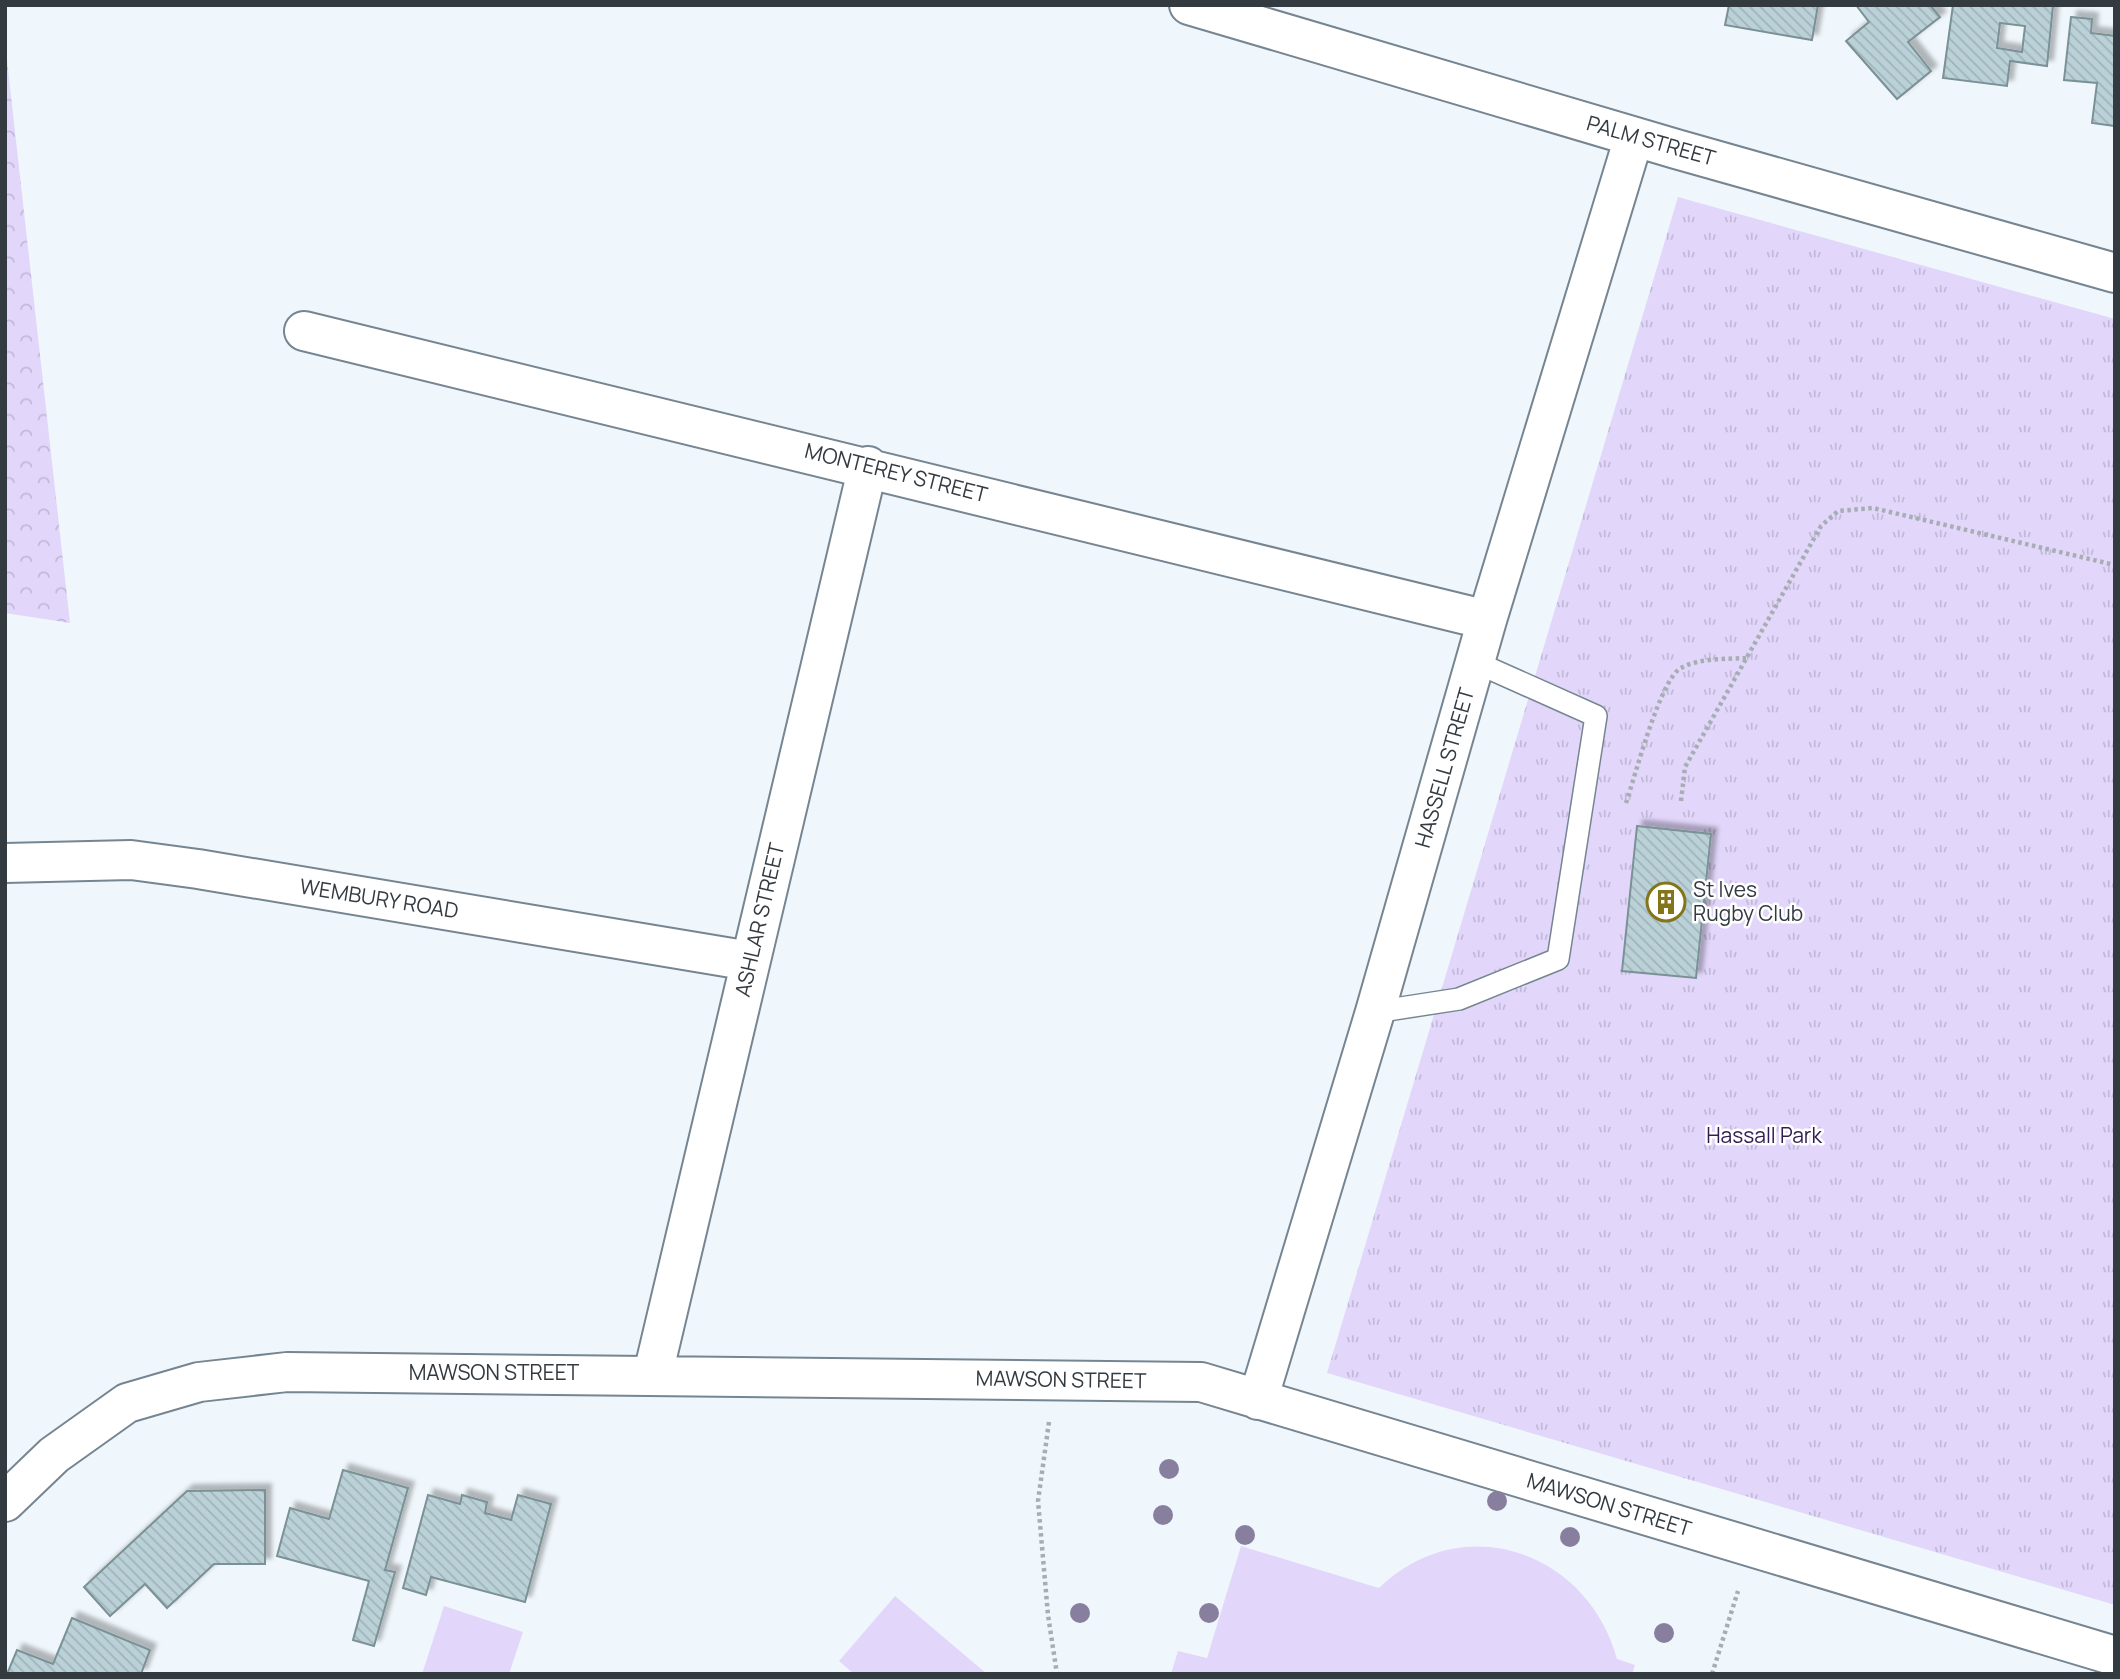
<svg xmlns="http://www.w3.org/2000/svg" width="2120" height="1679" viewBox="0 0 2120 1679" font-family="Manrope,sans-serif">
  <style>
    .grass { fill: #e2d7fb }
    .forest { fill: url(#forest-crowns) }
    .park { fill: url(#park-tufts) }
    .building { fill: url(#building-back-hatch); stroke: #7a9196; stroke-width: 2; fill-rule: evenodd; filter: url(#shadow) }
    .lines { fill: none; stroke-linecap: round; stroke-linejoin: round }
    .lane-casing { stroke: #758591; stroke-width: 24 }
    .street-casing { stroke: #758591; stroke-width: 42 }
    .path { stroke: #a7aeb3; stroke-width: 4.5; stroke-dasharray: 3.5 3.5; stroke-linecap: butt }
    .lane { stroke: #fff; stroke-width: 21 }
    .street { stroke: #fff; stroke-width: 38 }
    .tree { fill: #887f9e }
    .labels { text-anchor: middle; stroke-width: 5; stroke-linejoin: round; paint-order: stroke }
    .street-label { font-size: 21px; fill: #333a40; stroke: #fff }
    .poi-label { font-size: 21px; fill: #333a40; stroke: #fff; text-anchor: start }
    .park-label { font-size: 21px; fill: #321d52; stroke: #fff }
  </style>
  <defs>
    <pattern id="forest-crowns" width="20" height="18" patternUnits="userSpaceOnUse" patternTransform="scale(1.75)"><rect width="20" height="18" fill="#e2d7fb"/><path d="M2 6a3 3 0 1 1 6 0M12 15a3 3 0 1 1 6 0" fill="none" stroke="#c2b9d8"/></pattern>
    <pattern id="park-tufts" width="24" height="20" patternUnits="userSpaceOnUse" patternTransform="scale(1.75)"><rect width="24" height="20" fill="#e2d7fb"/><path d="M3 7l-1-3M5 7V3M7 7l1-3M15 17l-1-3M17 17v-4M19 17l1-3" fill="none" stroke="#c2b9d8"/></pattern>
    <pattern id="building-back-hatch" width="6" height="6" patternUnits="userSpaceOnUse" patternTransform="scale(1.75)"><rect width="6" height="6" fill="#b9d1d7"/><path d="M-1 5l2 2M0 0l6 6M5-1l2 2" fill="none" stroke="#a0b4ba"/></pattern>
    <filter id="shadow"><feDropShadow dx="6" dy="-6" stdDeviation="2" flood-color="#0004"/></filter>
  </defs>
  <rect width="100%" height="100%" fill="#f0f7fc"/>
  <path class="grass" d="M 1241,1546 L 1379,1588 C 1463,1507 1588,1552 1617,1659 L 1635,1665 L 1632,1674 L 1171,1674 L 1178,1651 L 1207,1658 Z
    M 895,1596 L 987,1674 L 854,1674 L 839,1661 Z
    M 444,1606 L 523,1632 L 509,1674 L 422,1674 Z"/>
  <path class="forest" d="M 5,42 L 70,623 L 5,613 Z"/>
  <path class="park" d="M 1678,197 L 2115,319 L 2115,1605 L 1327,1373 Z"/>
  <path class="building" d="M 1729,5 L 1818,5 L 1812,40 L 1725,25 Z
    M 1856,5 L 1930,5 L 1940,17 L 1908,42 L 1931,71 L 1897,99 L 1846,41 L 1869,22 Z
    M 1953,5 L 2053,5 L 2047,66 L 2010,61 L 2007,86 L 1943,78 ZM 2000,23 L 2025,26 L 2022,52 L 1997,48 Z
    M 2071,17 L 2092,19 L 2091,33 L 2115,36 L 2115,126 L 2092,123 L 2097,83 L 2064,80 Z
    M 1637,826 L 1711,834 L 1696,978 L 1622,971 Z
    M 343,1470 L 408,1488 L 385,1570 L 395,1572 L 374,1646 L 353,1640 L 369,1581 L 277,1556 L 290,1508 L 329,1519 Z
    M 265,1490 L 265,1564 L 214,1564 L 167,1608 L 145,1584 L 110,1616 L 84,1587 L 187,1491 Z
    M 428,1495 L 460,1504 L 462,1495 L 487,1502 L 485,1513 L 511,1520 L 518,1495 L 551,1504 L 525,1602 L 431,1577 L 426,1595 L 403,1588 Z
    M 72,1618 L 150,1650 L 141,1674 L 7,1674 L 17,1650 L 53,1664 Z"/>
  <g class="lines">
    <defs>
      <path id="lane" d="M 1375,1012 L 1459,999 L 1558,959 L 1596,716 L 1475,662"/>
      <path id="street" d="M 1189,5 L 1676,149 L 2115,273
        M 304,331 L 1487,620
        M 5,863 L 131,860 L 198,869 L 750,961
        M 653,1374 L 868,466
        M 1258,1400 L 1375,1012 L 1487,620 L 1634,137
        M 5,1502 L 54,1455 L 127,1403 L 199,1382 L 287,1372 L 1201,1382 L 2115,1656"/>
    </defs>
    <use href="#lane" class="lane-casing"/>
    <use href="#street" class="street-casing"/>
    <path class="path" d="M 1681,801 L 1685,767 L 1821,526 L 1838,511 L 1873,508 L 2115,565
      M 1626,803 C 1635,777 1660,679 1681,668 C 1699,658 1726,659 1746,658
      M 1049,1422 L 1038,1501 L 1048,1615 L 1057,1674
      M 1712,1674 L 1738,1591"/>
    <use href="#lane" class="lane"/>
    <use href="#street" class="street"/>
  </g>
  <g class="tree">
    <circle cx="1169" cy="1469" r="10"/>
    <circle cx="1497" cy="1501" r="10"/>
    <circle cx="1163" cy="1515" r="10"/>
    <circle cx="1245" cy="1535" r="10"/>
    <circle cx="1570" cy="1537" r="10"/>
    <circle cx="1080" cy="1613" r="10"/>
    <circle cx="1209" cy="1613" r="10"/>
    <circle cx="1664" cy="1633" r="10"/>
  </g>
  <defs>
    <symbol id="building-ring" viewBox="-11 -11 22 22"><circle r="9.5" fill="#fff" stroke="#837518" stroke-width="1.5"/><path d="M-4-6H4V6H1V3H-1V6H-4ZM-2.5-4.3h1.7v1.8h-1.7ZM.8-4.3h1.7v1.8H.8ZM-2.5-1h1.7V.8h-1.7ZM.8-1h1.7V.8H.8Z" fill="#837518"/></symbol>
  </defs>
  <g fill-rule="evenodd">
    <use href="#building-ring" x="1644" y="880" width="44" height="44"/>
  </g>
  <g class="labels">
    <g class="street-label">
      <text transform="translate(1651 141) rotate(16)" y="7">PALM STREET</text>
      <text transform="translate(896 473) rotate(14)" y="7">MONTEREY STREET</text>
      <text transform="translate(1445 768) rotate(-74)" y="7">HASSELL STREET</text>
      <text transform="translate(379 899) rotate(9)" y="7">WEMBURY ROAD</text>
      <text transform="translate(760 920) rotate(-77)" y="7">ASHLAR STREET</text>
      <text x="494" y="1380">MAWSON STREET</text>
      <text transform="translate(1061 1380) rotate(1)" y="7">MAWSON STREET</text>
      <text transform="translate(1609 1505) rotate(17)" y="7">MAWSON STREET</text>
    </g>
    <g class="poi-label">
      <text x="1693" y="897">St Ives<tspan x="1693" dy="24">Rugby Club</tspan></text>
    </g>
    <g class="park-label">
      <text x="1764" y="1143">Hassall Park</text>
    </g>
  </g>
  <rect width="2120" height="1679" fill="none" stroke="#333a40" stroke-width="14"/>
</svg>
